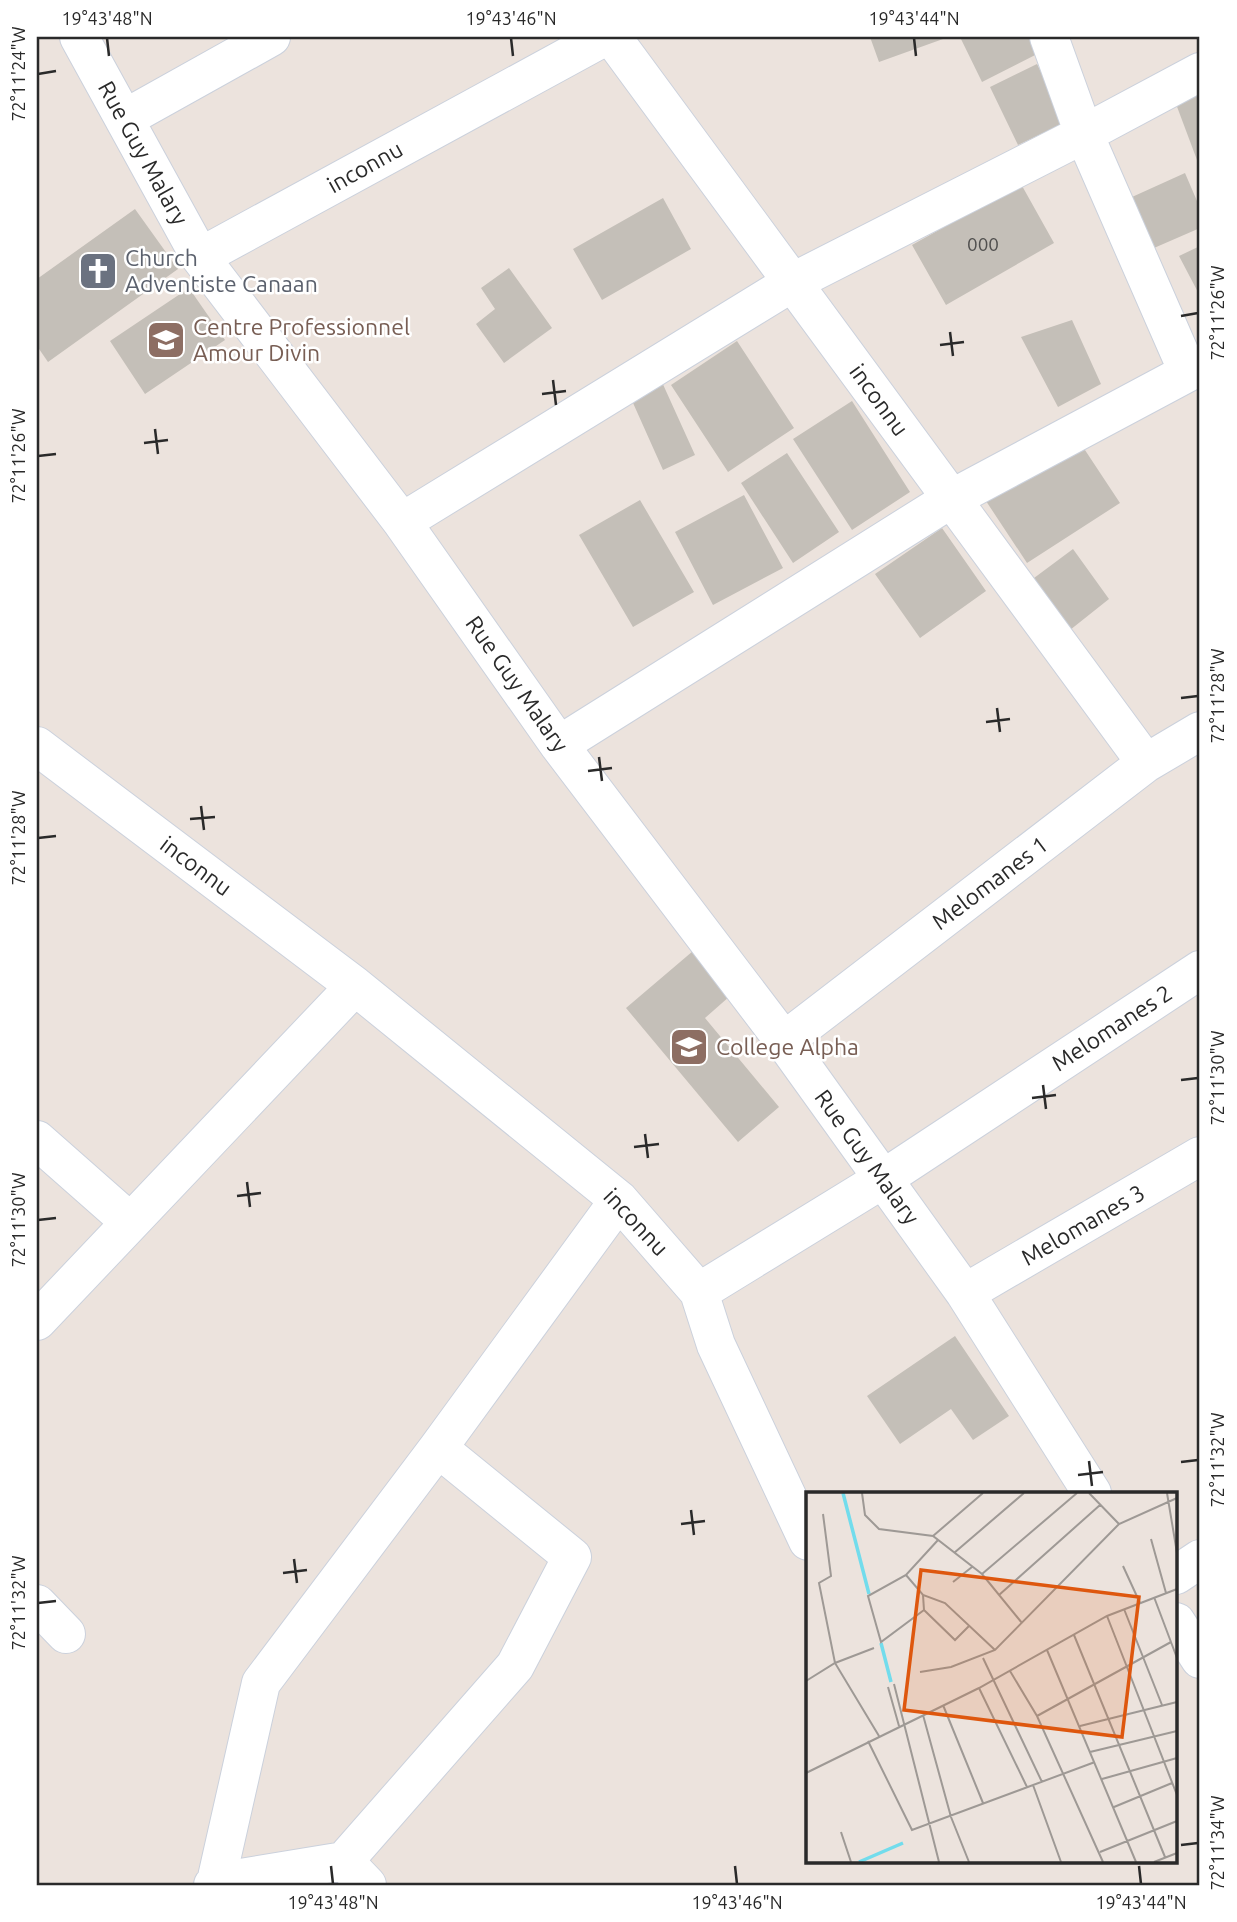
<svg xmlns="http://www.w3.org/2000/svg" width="1237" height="1922" viewBox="0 0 1237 1922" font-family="Ubuntu,sans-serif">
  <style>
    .building { fill: #c4bfb8 }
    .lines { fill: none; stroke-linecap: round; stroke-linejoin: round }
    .minor-casing { stroke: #cbd1dc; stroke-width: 40 }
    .minor { stroke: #fff; stroke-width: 38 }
    .ticks { fill: none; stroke: #2a2a2a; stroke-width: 2.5 }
    .labels { text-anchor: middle; stroke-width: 5; stroke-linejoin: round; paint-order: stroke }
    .number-label { font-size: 19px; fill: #504f4e }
    .street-label { font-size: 23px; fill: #2a2a2a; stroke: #fff }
    .worship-label { font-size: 23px; fill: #5b616d; stroke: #fff; text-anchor: start }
    .education-label { font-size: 23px; fill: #785e54; stroke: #fff; text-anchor: start }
    .inset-river { fill: none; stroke: #72dcec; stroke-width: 3.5 }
    .inset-road { fill: none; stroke: #9e9995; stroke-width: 2 }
    .view { fill: #de570e; fill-opacity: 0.15; stroke: #de570e; stroke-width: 3.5 }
    .inset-edge { fill: none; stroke: #2a2a2a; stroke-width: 3.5 }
    .neatline { fill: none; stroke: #2a2a2a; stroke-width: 2.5 }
    .ticks-label { font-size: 18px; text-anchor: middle; fill: #2a2a2a }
  </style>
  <rect width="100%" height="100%" fill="#ece3dd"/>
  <path class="building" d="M 870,37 L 942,37 L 943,39 L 879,62 Z
    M 960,37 L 1041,37 L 1047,49 L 982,82 Z
    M 1037,64 L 1066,122 L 1018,145 L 990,87 Z
    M 1200,86 L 1200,168 L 1173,96 Z
    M 1185,173 L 1200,208 L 1200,228 L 1154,248 L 1132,197 Z
    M 1021,184 L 1054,243 L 946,305 L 912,245 Z
    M 663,198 L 691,249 L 602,300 L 573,249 Z
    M 135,209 L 178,269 L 48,362 L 37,346 L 37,279 Z
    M 1200,246 L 1200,296 L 1179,256 Z
    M 509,268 L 552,328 L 504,363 L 476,324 L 495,309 L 481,288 Z
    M 189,288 L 225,340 L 145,394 L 110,341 Z
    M 1072,320 L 1101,384 L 1058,407 L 1021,337 Z
    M 737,341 L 794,428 L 728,472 L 671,385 Z
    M 661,380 L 695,455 L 663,470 L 629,394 Z
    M 852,401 L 910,492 L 852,530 L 793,439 Z
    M 1079,441 L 1120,503 L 1027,563 L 986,501 Z
    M 787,453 L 839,532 L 793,563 L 741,483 Z
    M 744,495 L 783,568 L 713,605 L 675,532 Z
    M 640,500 L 694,592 L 633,627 L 579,535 Z
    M 942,528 L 986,591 L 920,638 L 875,574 Z
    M 1073,549 L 1109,599 L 1070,630 L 1030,581 Z
    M 693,951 L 730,996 L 705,1018 L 779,1107 L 738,1142 L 626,1008 Z
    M 955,1336 L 1009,1416 L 973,1440 L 951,1409 L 900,1444 L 867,1396 Z"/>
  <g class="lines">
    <defs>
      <path id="minor" d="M 79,37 L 200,257 L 402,522 L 559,745 L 784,1041 L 965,1293 L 1092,1493
        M 612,37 L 1146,763
        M 1049,37 L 1084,134 L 1188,372
        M 124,119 L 271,37
        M 200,257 L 604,37
        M 402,522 L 793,282 L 1084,134 L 1200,72
        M 559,745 L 951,499 L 1200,366
        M 37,746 L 355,986 L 619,1200 L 699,1292 L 716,1345 L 808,1541
        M 784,1041 L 1146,763 L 1200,731
        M 37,1140 L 130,1222
        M 699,1292 L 883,1179 L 1200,970
        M 965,1293 L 1200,1156
        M 37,1321 L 355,986
        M 1176,1575 L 1200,1559
        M 37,1604 L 66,1634
        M 1176,1622 L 1200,1659
        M 344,1861 L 367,1885
        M 216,1882 L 344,1861 L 515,1666 L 572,1557 L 438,1448
        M 213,1885 L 216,1882 L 261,1683 L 438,1448 L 619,1200"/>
    </defs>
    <use href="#minor" class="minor-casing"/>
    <use href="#minor" class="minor"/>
  </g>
  <path class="ticks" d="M 107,38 L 109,56M 511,38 L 513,56M 914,38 L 916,56M 38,74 L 56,71M 1181,316 L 1198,313M 950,332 L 953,356M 940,345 L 964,342M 553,380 L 556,405M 542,394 L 566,391M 155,429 L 158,454M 144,443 L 168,440M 38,456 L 56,454M 1181,698 L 1198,696M 997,708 L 1000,732M 986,722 L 1010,719M 599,757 L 602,781M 588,771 L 612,768M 201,806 L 204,830M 190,819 L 215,817M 38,838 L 56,836M 1181,1080 L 1198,1078M 1043,1085 L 1046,1109M 1032,1098 L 1056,1095M 645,1134 L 648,1158M 634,1147 L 659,1144M 247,1182 L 250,1207M 237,1196 L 261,1193M 38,1220 L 56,1218M 1089,1461 L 1092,1486M 1181,1462 L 1198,1460M 1078,1475 L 1103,1472M 691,1510 L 694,1535M 681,1524 L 705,1521M 294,1559 L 297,1583M 283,1573 L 307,1570M 38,1603 L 56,1601M 1181,1845 L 1198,1843M 331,1866 L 333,1884M 735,1866 L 737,1884M 1139,1866 L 1141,1884"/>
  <defs>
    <symbol id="church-square" viewBox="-11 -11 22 22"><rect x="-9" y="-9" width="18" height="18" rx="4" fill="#6b7280" stroke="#fff"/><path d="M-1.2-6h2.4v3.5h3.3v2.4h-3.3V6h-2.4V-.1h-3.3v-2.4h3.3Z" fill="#fff"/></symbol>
    <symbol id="university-square" viewBox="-11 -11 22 22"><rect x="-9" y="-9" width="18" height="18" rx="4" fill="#8d6e63" stroke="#fff"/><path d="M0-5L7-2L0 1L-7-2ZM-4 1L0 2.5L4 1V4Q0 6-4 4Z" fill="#fff"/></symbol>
    <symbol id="school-square" viewBox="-11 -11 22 22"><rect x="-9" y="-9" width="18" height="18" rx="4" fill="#8d6e63" stroke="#fff"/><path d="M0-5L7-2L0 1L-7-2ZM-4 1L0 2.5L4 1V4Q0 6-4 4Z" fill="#fff"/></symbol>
  </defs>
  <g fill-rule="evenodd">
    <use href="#church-square" x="76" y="249" width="44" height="44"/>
    <use href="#university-square" x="144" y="318" width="44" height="44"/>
    <use href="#school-square" x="667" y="1025" width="44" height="44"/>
  </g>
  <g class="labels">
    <g class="number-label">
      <text x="983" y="251">000</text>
    </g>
    <g class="street-label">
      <text transform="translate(143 153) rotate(61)" y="8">Rue Guy Malary</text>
      <text transform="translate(365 167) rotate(-29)" y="8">inconnu</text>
      <text transform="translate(879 400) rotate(54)" y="8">inconnu</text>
      <text transform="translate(517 684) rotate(55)" y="8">Rue Guy Malary</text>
      <text transform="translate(196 866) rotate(37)" y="8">inconnu</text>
      <text transform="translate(990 883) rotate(-37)" y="8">Melomanes 1</text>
      <text transform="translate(1112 1028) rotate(-33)" y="8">Melomanes 2</text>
      <text transform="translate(867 1157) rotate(54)" y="8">Rue Guy Malary</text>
      <text transform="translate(636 1222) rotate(47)" y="8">inconnu</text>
      <text transform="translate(1083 1225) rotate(-30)" y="8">Melomanes 3</text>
    </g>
    <g class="worship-label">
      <text x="125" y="266">Church<tspan x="125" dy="26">Adventiste Canaan</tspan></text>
    </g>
    <g class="education-label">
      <text x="193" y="335">Centre Professionnel<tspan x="193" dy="26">Amour Divin</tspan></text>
      <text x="716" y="1055">College Alpha</text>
    </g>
  </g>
  <g transform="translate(806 1492)">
    <rect width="371" height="371" fill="#ece3dd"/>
    <path class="inset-river" d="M 37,1 L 63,102M 75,151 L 85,190M 53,370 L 97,351"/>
    <path class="inset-road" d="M 56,1 L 59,23 L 73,37 L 127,44 L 176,82 L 216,131M 283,1 L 313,32M 361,1 L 371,61M 17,22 L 25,84 L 13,91 L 29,171 L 73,244M 127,44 L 177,1M 345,47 L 360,101M 148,61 L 218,1M 317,74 L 334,111M 176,82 L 271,1M 100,83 L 117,103 L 139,111 L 189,158M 147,90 L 166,75M 117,103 L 118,118 L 149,148 L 163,134M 193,103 L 294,13M 348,105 L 371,166M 318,117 L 356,213M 118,118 L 75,150 L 62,104 L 100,83 L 132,48M 301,124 L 371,303M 268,143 L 359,365M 241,158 L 330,370M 177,166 L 236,290M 204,179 L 231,224 L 297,370M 114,180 L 145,175 L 189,158 L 313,32 L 371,6M 0,189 L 29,171 L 68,156M 88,192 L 133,370M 82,195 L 93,234M 173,196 L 221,295M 137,213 L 177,311M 117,223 L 145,325 L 163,370M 231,224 L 365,150M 274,234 L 371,210M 62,249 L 106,338 L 289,270M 284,260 L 371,239M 0,281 L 173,196 L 301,124 L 371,97M 296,287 L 371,266M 227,293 L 255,370M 308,315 L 366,291M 35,340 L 45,370M 294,360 L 371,329M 348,370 L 371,361"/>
    <path class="view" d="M 115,78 L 333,105 L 316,245 L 98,218 Z"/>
    <rect width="371" height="371" class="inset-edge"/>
  </g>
  <rect width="1237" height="1922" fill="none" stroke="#ffffff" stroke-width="77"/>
  <rect x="38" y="38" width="1160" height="1846" class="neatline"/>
  <g class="ticks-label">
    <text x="107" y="25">19°43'48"N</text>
    <text x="511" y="25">19°43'46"N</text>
    <text x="914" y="25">19°43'44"N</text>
    <text transform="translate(19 74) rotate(-90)" y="6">72°11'24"W</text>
    <text transform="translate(1218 313) rotate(-90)" y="6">72°11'26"W</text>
    <text transform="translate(19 456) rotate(-90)" y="6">72°11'26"W</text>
    <text transform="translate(1218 696) rotate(-90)" y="6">72°11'28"W</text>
    <text transform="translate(19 838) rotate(-90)" y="6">72°11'28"W</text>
    <text transform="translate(1218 1078) rotate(-90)" y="6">72°11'30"W</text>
    <text transform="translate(19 1220) rotate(-90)" y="6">72°11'30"W</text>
    <text transform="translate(1218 1460) rotate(-90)" y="6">72°11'32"W</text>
    <text transform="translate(19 1603) rotate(-90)" y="6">72°11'32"W</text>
    <text transform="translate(1218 1843) rotate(-90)" y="6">72°11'34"W</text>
    <text x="333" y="1909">19°43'48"N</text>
    <text x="737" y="1909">19°43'46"N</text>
    <text x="1141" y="1909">19°43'44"N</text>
  </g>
</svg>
